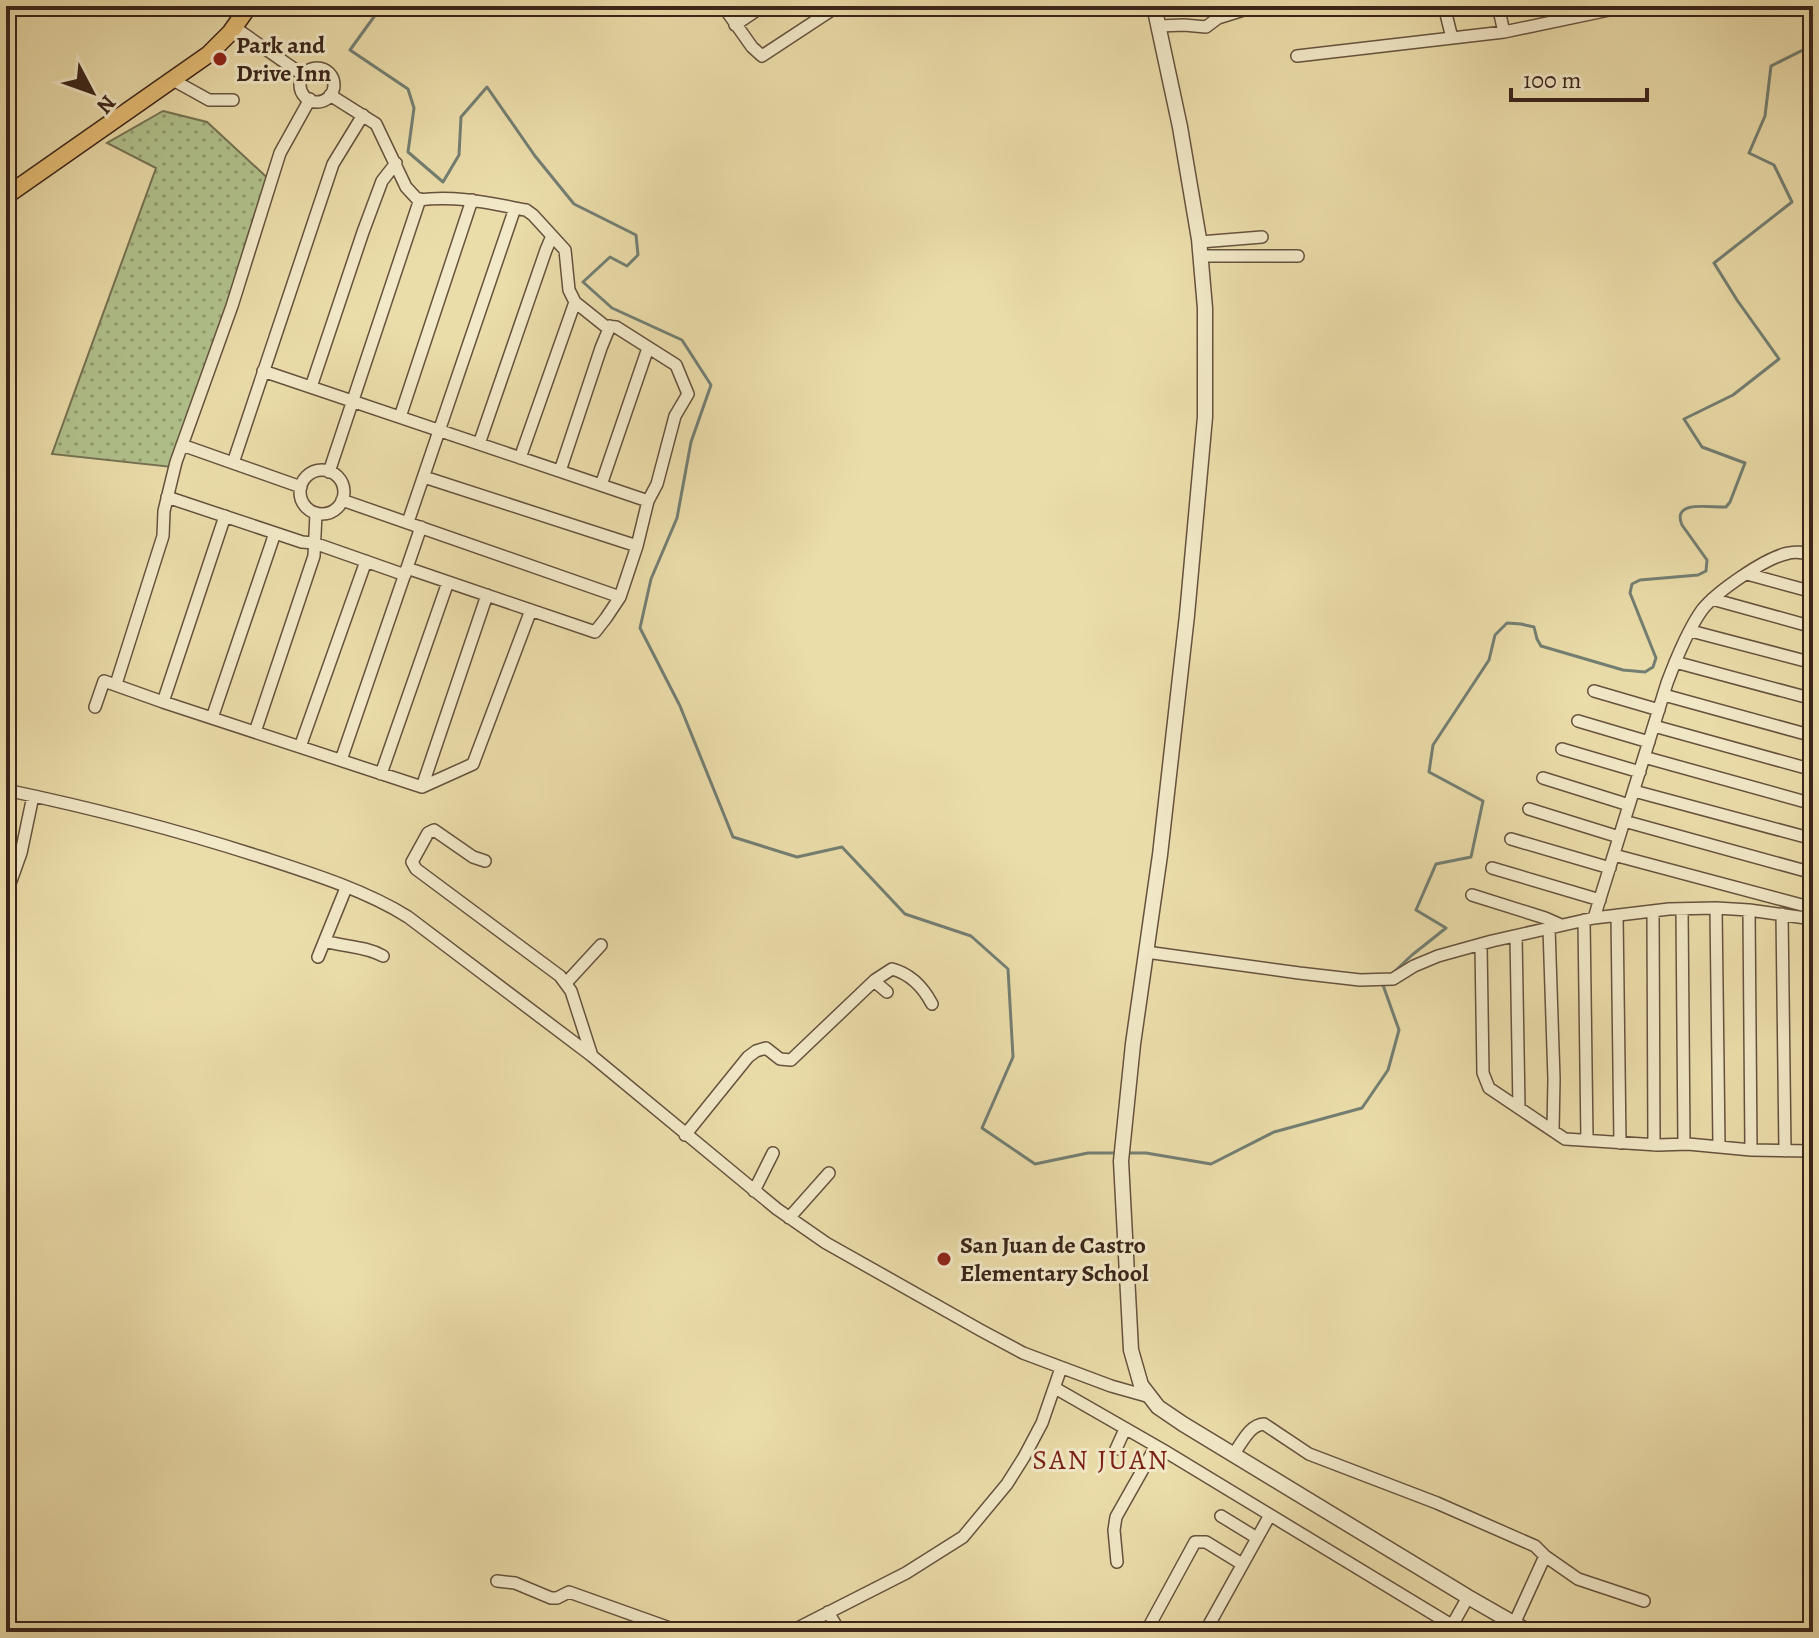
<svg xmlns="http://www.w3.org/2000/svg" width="1819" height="1638" viewBox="0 0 1819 1638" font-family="Alegreya,serif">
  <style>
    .grass { fill: url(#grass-dots); stroke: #767354; stroke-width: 2 }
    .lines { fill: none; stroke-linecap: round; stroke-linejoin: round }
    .stream { stroke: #737f73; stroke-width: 3 }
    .minor-casing { stroke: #66523e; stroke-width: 14 }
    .tertiary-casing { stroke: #66523e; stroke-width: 17 }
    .primary-casing { stroke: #3a241a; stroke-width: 19 }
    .minor { stroke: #f2e9c8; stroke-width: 11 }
    .tertiary { stroke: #f2e9c8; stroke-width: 14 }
    .primary { stroke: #e6be75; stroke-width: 16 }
    .poi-dot { fill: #8f2418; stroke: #f2e9c8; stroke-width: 3 }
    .labels { text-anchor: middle; stroke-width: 6; stroke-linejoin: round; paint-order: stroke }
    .poi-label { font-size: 24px; font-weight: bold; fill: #3a241a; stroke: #f2e9c8; text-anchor: start }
    .quarter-label { font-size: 28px; letter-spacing: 2px; fill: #7a1f14; stroke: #f2e9c8 }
  </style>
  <defs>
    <pattern id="grass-dots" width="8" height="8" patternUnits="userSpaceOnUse" patternTransform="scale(2)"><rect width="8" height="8" fill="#b1c28d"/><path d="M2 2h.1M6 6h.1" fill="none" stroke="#919d72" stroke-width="1.8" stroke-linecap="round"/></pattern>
  </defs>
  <rect width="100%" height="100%" fill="#ebddaa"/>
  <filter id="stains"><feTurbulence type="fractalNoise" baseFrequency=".0025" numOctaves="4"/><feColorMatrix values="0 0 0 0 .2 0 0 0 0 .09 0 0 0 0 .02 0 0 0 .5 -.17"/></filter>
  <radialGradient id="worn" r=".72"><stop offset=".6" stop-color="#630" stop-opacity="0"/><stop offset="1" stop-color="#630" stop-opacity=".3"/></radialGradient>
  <path class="grass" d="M 163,111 L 207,122 L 273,183 L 172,467 L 52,454 L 156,168 L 107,143 Z"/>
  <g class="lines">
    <path class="stream" d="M 374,6 L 376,14 L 350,50 L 408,89 L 414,108 L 408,152 L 443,182 L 459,155 L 461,117 L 487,87 L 535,156 L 574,204 L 636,235 L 638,255 L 627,266 L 610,257 L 583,282 L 612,308 L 682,340 L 711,385 L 691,442 L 677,518 L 651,579 L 640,628 L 680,706 L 733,837 L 797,857 L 842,847 L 905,914 L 971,936 L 1008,969 L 1013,1057 L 982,1128 L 1035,1164 L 1088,1153 L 1117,1153
      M 1393,973 L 1412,955 L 1446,928 L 1416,910 L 1436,864 L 1471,857 L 1483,801 L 1429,772 L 1433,745 L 1489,660 L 1495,635 L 1507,623 L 1521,624 L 1534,627 L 1537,639 L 1541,646 L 1623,670 L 1645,672 L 1653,667 L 1656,658 L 1630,593 L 1632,584 L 1640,580 L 1698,575 L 1706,571 L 1707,560 L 1682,525 C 1671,499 1712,508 1726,507 L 1730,502 L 1745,463 L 1702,447 L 1684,419 L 1733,395 L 1779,359 L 1737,300 L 1714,263 L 1792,202 L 1774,165 L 1749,153 L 1765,116 L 1771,66 L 1813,45
      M 1125,1153 L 1146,1153 L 1211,1164 L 1274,1132 L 1362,1108 L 1388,1070 L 1399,1030 L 1383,985"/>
    <defs>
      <path id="minor" d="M 723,6 L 752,47 L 762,56 L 838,6
        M 1444,6 L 1452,38
        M 1498,6 L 1504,32
        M 735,25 L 763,6
        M 1159,26 L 1184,25 L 1206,27 L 1218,18 L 1250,8
        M 234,27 L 303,75
        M 1297,56 L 1504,32 L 1628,6
        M300 85a17 17 0 1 1 34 0a17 17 0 1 1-34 0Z
        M 173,80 L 209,100 L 233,100
        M 330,95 L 376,124 L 406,187 L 418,200 C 457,195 488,203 526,210 L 533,215 L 565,250 L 569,290 L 575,302 L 605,326 L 616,327 L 676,365 L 688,394 L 675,416 L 657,484 L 648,501 L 637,546 L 620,597 L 606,618 L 595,632 L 407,568
        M 1200,242 L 1262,237
        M 1202,256 L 1298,256
        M 263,371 L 648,501
        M 311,387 L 363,232 L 382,181 L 396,163
        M 400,417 L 472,200
        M 479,444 L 546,250 L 552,236
        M 182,445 L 301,487
        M 520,458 L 575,302
        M 233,463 L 333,164 L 363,115
        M300 492a22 22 0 1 1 44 0a22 22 0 1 1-44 0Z
        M 560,471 L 601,348 L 610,326
        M 329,472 L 420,199
        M 424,477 L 637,546
        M 601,485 L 648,348
        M 167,497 L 302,542 L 314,543 L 405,575
        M 342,500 L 620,597
        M 408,522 L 515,208
        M 1747,574 L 1813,592
        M 1712,599 L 1813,627
        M 1691,631 L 1813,663
        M 1675,662 L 1813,699
        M 116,684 L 163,536 L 164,511 L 176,462 L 232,306 L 280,153 L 310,99
        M 1594,691 L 1659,710
        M 1664,695 L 1813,736
        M 163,702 L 225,516
        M 95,707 L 104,681 L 163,702 L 422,787 L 473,764 L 531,610
        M 212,718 L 275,533
        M 1578,721 L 1649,742
        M 1654,726 L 1813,770
        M 255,732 L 314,556 L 316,513
        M 300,747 L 366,561
        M 1562,749 L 1640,772
        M 1644,757 L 1813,804
        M 341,760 L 421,527
        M 381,774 L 448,582
        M 1543,778 L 1629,805
        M 422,787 L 487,595
        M 6,790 C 92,808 177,830 261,857 C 310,873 365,890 408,917 L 592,1056 L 777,1209 L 826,1243 L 982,1331 L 1023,1353 L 1111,1386 L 1150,1397
        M 1634,791 L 1813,839
        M 1529,809 L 1619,837
        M 1624,821 L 1813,873
        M 1511,839 L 1610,868
        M 1614,855 L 1813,908
        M 485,861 L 473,857 L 434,830 L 428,833 L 412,862 L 416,869 L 560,976 L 571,991 L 592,1056
        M 1492,868 L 1600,900
        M 6,895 L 21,853 L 33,796
        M 1472,895 L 1545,918 L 1561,925
        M 1716,908 L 1719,1146
        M 1682,909 L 1684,1144
        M 1749,910 L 1751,1150
        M 1653,911 L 1654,1145
        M 1782,914 L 1785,1151
        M 1617,915 L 1620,1143
        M 1594,918 L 1667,683 C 1676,659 1687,631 1702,610 C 1716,592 1766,557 1789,553 C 1798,551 1804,553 1813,555
        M 1584,920 L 1587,1140
        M 1549,928 L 1554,1079 L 1553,1130
        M 1516,936 L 1519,1107
        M 325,941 C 344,947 365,946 383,956
        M 1481,945 L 1483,1073 L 1489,1088 L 1565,1139 L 1658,1145 L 1688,1144 L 1751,1150 L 1813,1151
        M 1146,952 L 1299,973 L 1360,980 L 1393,979 L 1414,966 L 1438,956 L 1492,941 L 1594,918 L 1669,909 L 1716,908 L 1749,910 L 1813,919
        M 318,957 L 346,888
        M 874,981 L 887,992
        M 566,983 L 601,945
        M 685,1135 L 748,1057 L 756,1051 L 766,1048 L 780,1059 L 791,1060 L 875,980 L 892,969 C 911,974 923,987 932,1004
        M 754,1191 L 773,1153
        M 789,1218 L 829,1173
        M 1055,1388 L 1163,1450 L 1463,1632
        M 1116,1449 L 1125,1429
        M 1233,1455 C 1242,1443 1249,1425 1264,1424 L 1309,1454 L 1437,1503 L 1535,1546 L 1545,1556 L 1514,1624
        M 1221,1516 L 1257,1538
        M 1545,1556 L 1578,1579 L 1644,1601
        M 1117,1562 L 1114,1530 L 1116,1517 L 1156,1446
        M 497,1581 L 515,1583 L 551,1598 L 557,1598 L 569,1592 L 681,1632
        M 828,1612 L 840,1632
        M 1414,1631 L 1415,1632
        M 1449,1631 L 1468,1597
        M 790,1632 L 906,1573 L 963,1537 L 1007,1484 L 1024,1457 L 1042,1423 L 1061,1368
        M 1146,1632 L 1195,1542 L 1206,1542 L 1242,1564
        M 1205,1632 L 1270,1515"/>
      <path id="tertiary" d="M 1154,6 L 1180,127 L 1199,239 L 1205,308 L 1205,417 L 1187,615 L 1160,855 L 1133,1044 L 1121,1161 L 1131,1350 L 1141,1385 L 1158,1407 L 1183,1424 L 1468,1597 L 1529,1632"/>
      <path id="primary" d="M 6,196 L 209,54 L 230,33 L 249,6"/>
    </defs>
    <use href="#minor" class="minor-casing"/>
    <use href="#tertiary" class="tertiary-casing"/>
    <use href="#primary" class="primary-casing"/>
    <use href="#minor" class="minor"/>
    <use href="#tertiary" class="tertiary"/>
    <use href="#primary" class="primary"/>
  </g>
  <g class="poi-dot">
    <circle cx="220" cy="59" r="8"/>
    <circle cx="944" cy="1259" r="8"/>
  </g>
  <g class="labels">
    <g class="poi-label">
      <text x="236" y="53">Park and<tspan x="236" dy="28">Drive Inn</tspan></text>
      <text x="960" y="1253">San Juan de Castro<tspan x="960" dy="28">Elementary School</tspan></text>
    </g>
    <g class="quarter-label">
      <text x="1101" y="1469">SAN JUAN</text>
    </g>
  </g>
  <rect width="1819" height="1638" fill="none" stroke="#ebddaa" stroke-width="32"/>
  <rect x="8" y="8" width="1803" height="1622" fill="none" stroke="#3a241a" stroke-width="4"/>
  <rect x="16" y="16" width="1787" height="1606" fill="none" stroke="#3a241a" stroke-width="2"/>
  <g transform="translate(92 92) rotate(131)" stroke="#f2e9c8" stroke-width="6" paint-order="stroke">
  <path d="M0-6L14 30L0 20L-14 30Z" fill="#3a241a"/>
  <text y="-12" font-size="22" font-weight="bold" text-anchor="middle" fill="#3a241a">N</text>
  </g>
  <path d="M1511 88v12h136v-12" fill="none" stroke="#3a241a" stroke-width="4"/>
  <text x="1523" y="88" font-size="24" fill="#3a241a" stroke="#f2e9c8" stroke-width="6" paint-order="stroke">100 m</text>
  <rect width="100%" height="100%" filter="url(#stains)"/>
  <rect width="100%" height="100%" fill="url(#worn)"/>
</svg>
